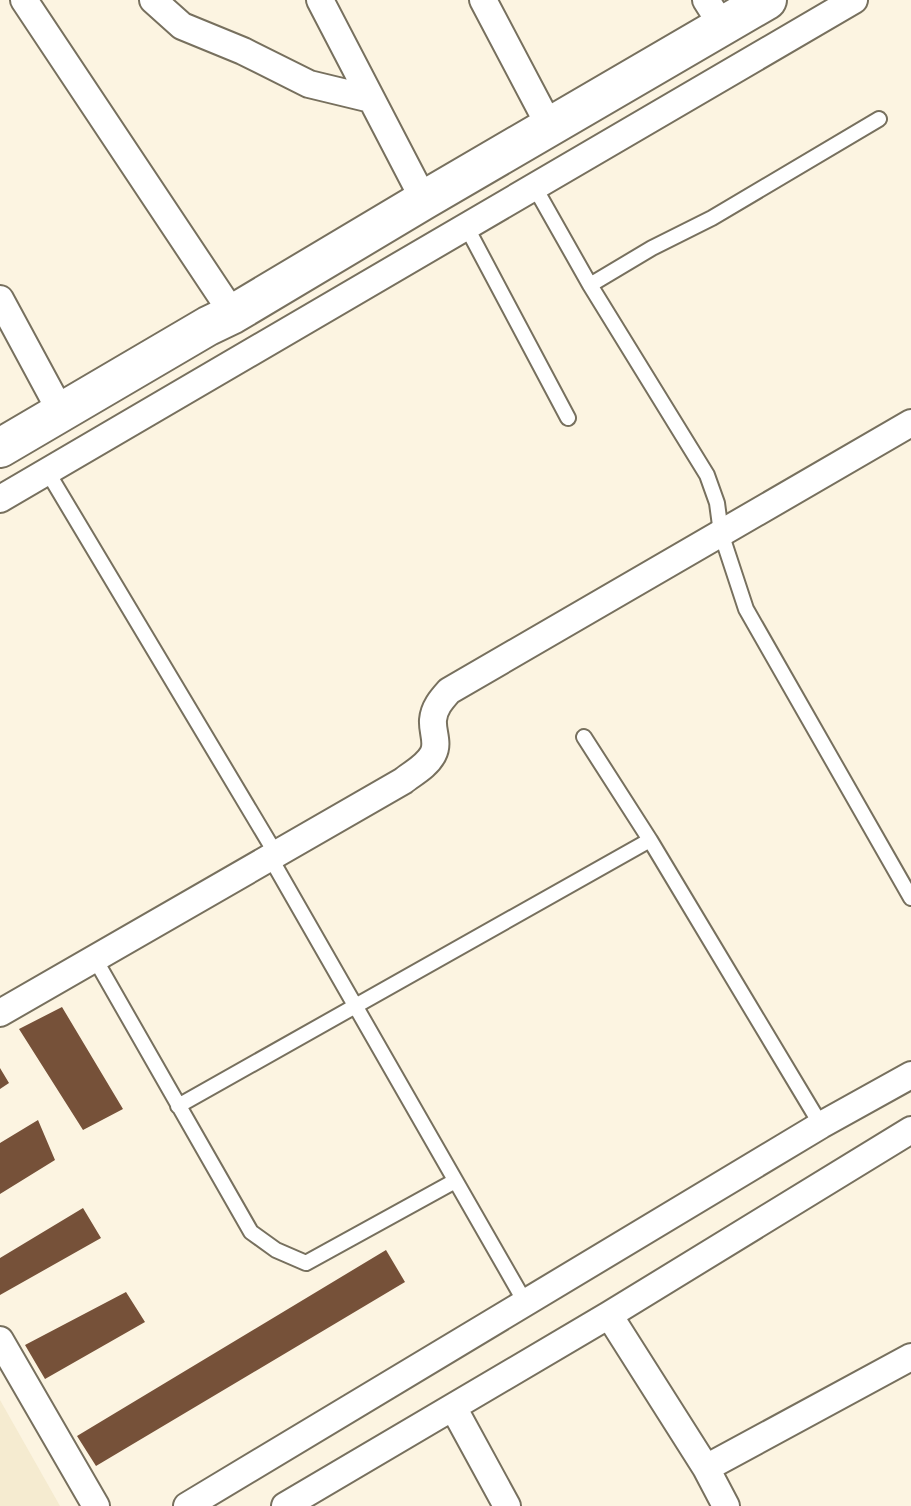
<svg xmlns="http://www.w3.org/2000/svg" width="911" height="1506" viewBox="0 0 911 1506" font-family="'Titillium Web',sans-serif">
  <style>
    .built { fill: #f5ebd0 }
    .building { fill: #765139 }
    .lines { fill: none; stroke-linecap: round; stroke-linejoin: round }
    .lane-casing { stroke: #77705e; stroke-width: 18 }
    .street-casing { stroke: #77705e; stroke-width: 30 }
    .secondary-casing { stroke: #77705e; stroke-width: 42 }
    .lane { stroke: #fff; stroke-width: 14 }
    .street { stroke: #fff; stroke-width: 26 }
    .secondary { stroke: #fff; stroke-width: 38 }
  </style>
  <rect width="100%" height="100%" fill="#fcf4e1"/>
  <path class="built" d="M 0,1400 L 60,1506 L 0,1506 Z"/>
  <path class="building" d="M 62,1007 L 123,1109 L 83,1130 L 19,1029 Z
    M 0,1068 L 9,1083 L 0,1089 Z
    M 38,1120 L 55,1160 L 0,1194 L 0,1143 Z
    M 83,1208 L 101,1238 L 0,1295 L 0,1258 Z
    M 386,1250 L 405,1282 L 96,1466 L 77,1436 Z
    M 126,1292 L 145,1322 L 45,1379 L 25,1345 Z"/>
  <g class="lines">
    <defs>
      <path id="lane" d="M 534,186 L 590,285 L 707,475 L 717,503 L 721,533 L 746,609 L 911,898
        M 466,226 L 568,418
        M 590,285 L 652,248 L 712,218 L 879,119
        M 47,471 L 276,854
        M 584,737 L 650,840 L 821,1125
        M 270,857 L 525,1302
        M 95,959 L 251,1232 L 276,1250 L 306,1263 L 455,1181
        M 178,1106 L 650,840"/>
      <path id="street" d="M 24,0 L 233,314
        M 153,0 L 182,26 L 243,51 L 309,84 L 371,99
        M 320,0 L 424,200
        M 483,0 L 550,127
        M 706,0 L 723,27
        M 0,299 L 61,412
        M 0,499 L 854,0
        M 0,1013 L 403,781 C 413,773 427,766 433,754 C 439,743 432,732 433,720 C 434,708 441,700 449,691 L 911,423
        M 609,1315 L 706,1468 L 726,1506
        M 0,1340 L 96,1506
        M 453,1407 L 507,1506
        M 706,1468 L 911,1357
        M 187,1506 L 821,1125 L 911,1075
        M 285,1506 L 609,1315 L 911,1130"/>
      <path id="secondary" d="M 0,448 L 208,326 L 233,314 L 424,200 L 767,0"/>
    </defs>
    <use href="#lane" class="lane-casing"/>
    <use href="#street" class="street-casing"/>
    <use href="#secondary" class="secondary-casing"/>
    <use href="#lane" class="lane"/>
    <use href="#street" class="street"/>
    <use href="#secondary" class="secondary"/>
  </g>
</svg>
